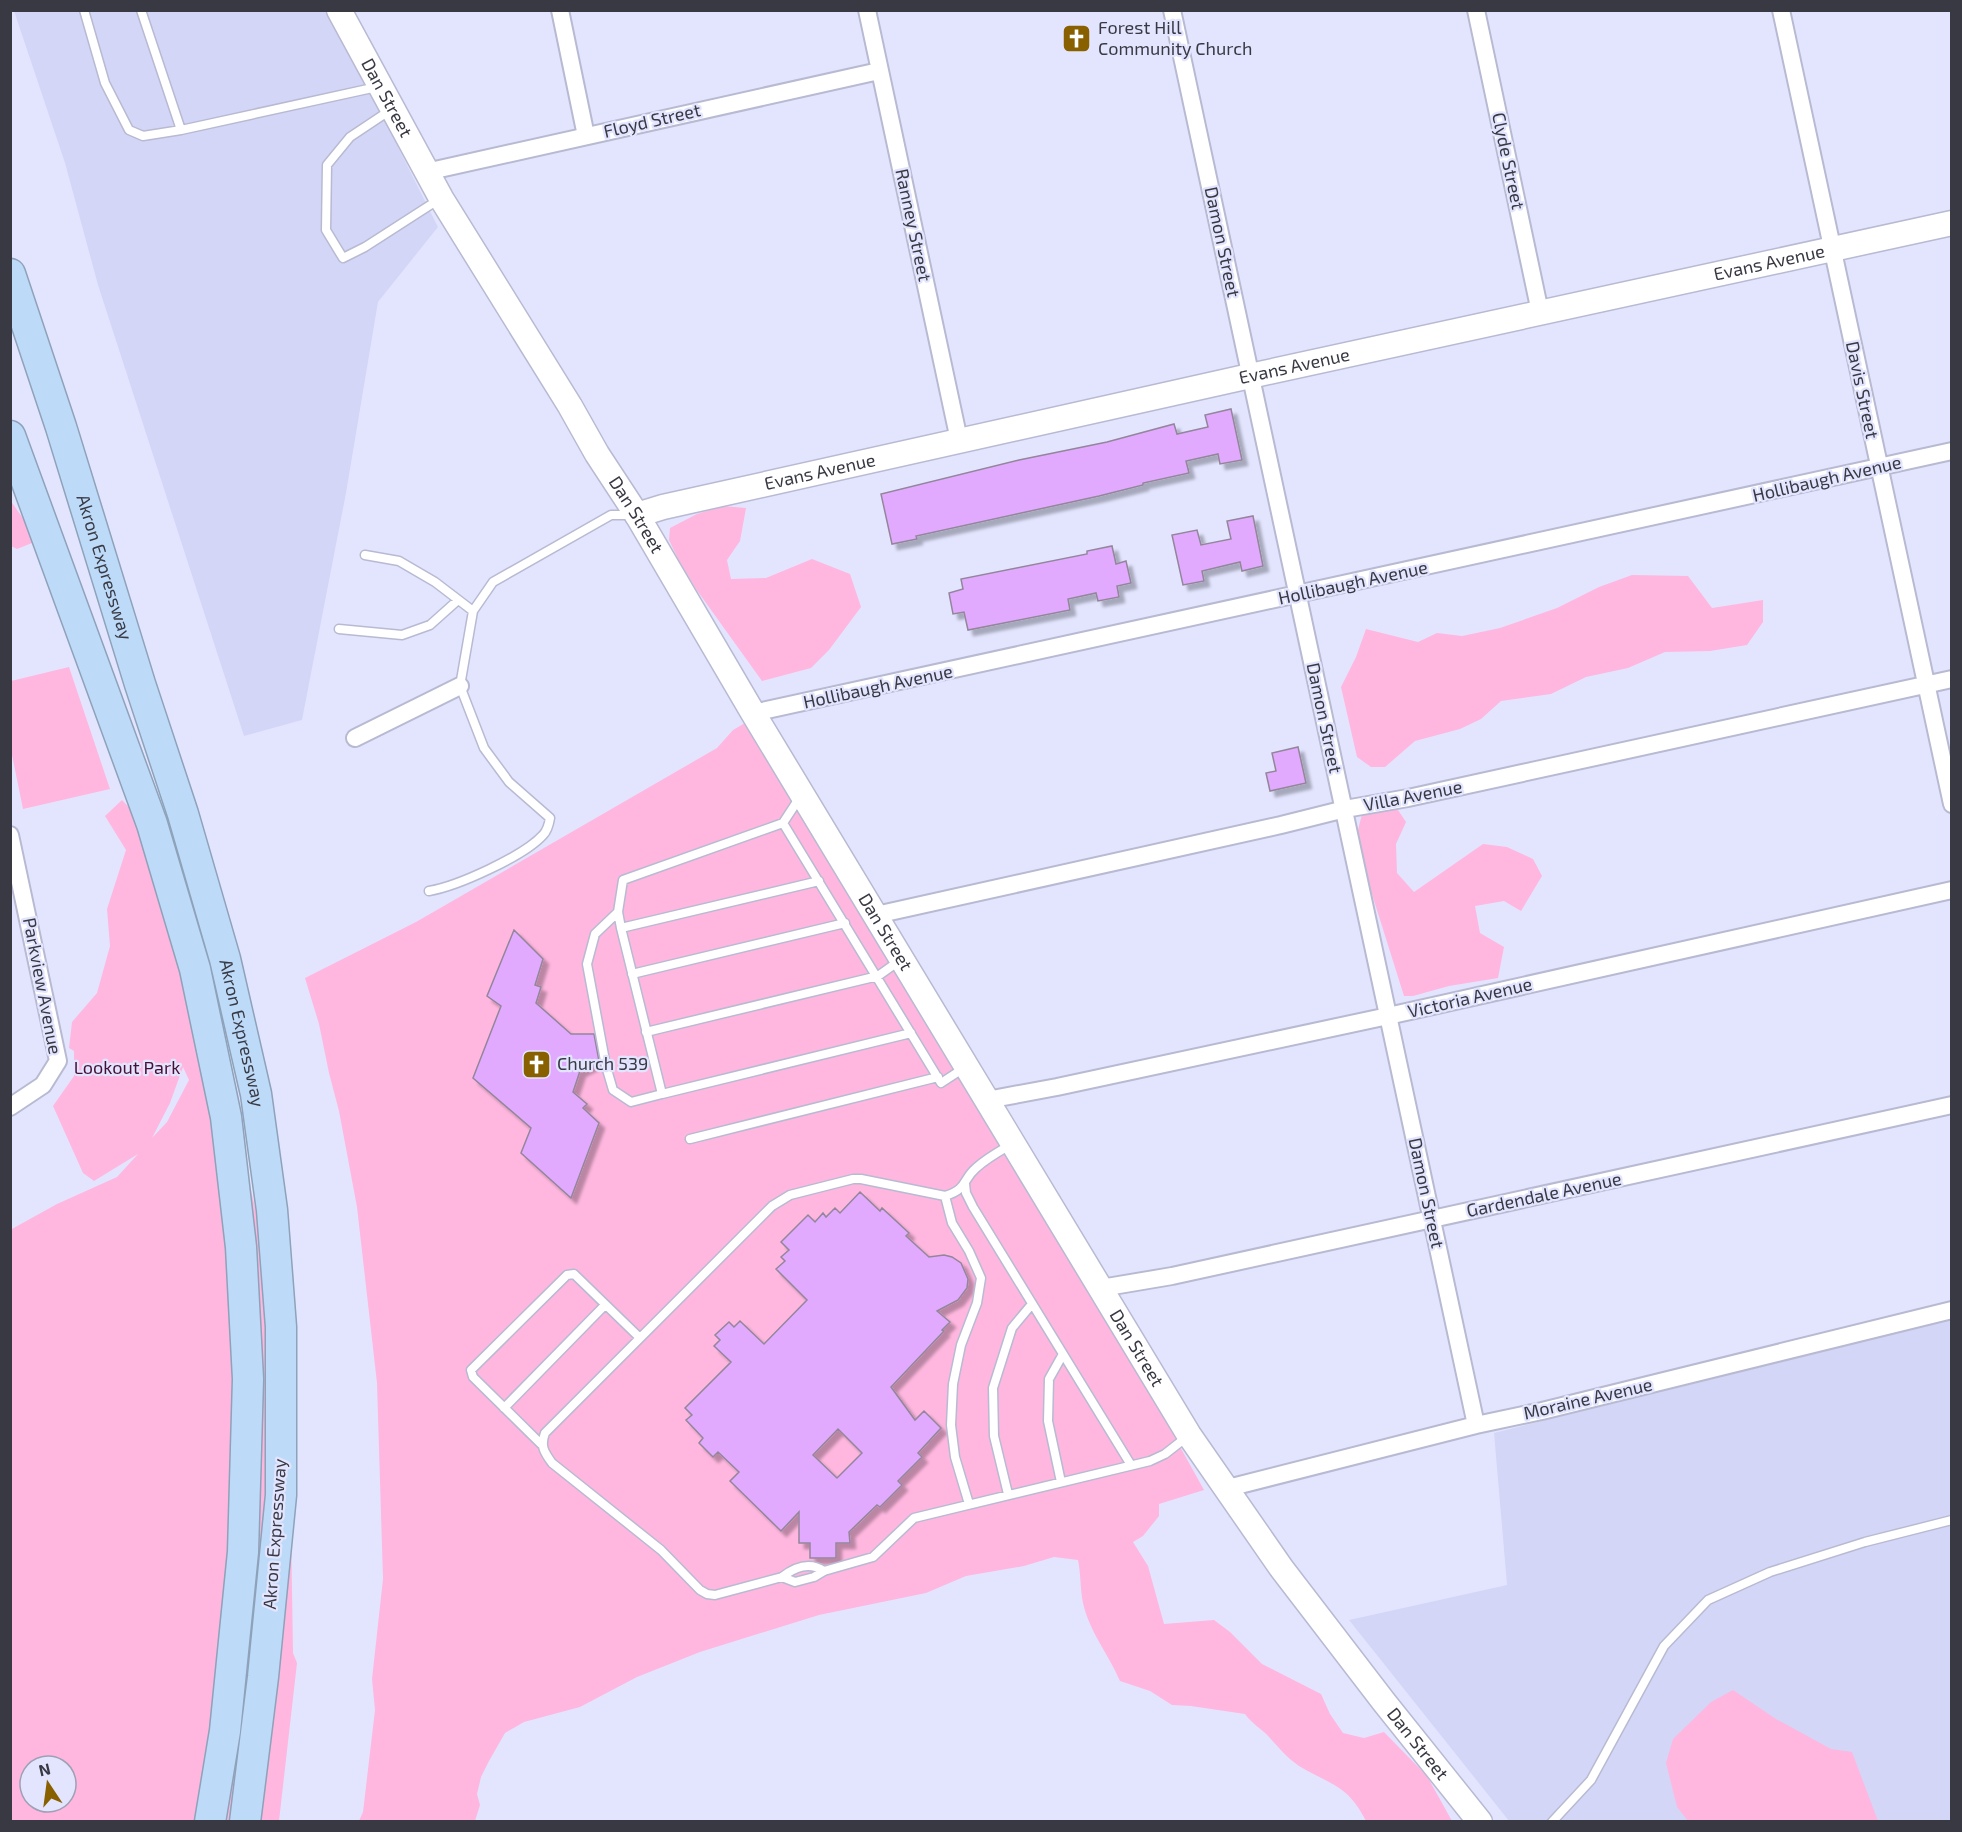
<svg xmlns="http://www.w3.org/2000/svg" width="1962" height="1832" viewBox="0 0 1962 1832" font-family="'Exo 2',sans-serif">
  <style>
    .built { fill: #d4d6f7 }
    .green { fill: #ffb7df; fill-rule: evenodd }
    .building { fill: #e1aaff; stroke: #93869b; stroke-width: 1.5; fill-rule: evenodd; filter: url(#shadow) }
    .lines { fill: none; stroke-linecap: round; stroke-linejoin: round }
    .lane-casing { stroke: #b8bad2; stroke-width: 11 }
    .street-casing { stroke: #b8bad2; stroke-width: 20 }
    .secondary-casing { stroke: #b8bad2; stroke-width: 27 }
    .highway-casing { stroke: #8ea2b9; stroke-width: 33 }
    .lane { stroke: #fff; stroke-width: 8 }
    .street { stroke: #fff; stroke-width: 16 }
    .secondary { stroke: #fff; stroke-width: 24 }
    .highway { stroke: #bddaf8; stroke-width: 30 }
    .labels { text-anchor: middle; stroke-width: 4.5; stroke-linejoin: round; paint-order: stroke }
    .poi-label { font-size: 18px; fill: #383943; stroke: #e3e5ff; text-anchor: start }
    .street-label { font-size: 18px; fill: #383943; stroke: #e3e5ff }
    .park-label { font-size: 18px; fill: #480f34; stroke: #e3e5ff }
  </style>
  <defs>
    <filter id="shadow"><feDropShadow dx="5.5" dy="5.5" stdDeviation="1.5" flood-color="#0004"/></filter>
  </defs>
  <rect width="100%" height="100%" fill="#e3e5ff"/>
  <path class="built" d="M 14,11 L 325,11 L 374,99 L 438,227 L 378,302 L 346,493 L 302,720 L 244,736 L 98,285 L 65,163 Z
    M 1951,1320 L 1951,1821 L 1509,1821 L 1349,1620 L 1507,1585 L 1494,1433 Z"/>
  <path class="green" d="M 10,500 L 32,531 L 32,543 L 17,549 L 11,546 Z
    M 722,506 L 746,508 L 740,541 L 727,560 L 731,579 L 766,578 L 812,559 L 850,574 L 861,607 L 829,650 L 811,668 L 762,681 L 696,589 L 679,561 L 669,540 L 670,528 L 697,514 Z
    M 1632,575 L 1688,576 L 1712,608 L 1763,600 L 1763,622 L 1747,645 L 1710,651 L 1665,652 L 1628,668 L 1586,677 L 1551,694 L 1501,701 L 1481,719 L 1460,729 L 1415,741 L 1385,767 L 1371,767 L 1357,757 L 1341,687 L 1356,657 L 1366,629 L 1418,642 L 1437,633 L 1462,636 L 1500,628 L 1557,608 L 1599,587 Z
    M 69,667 L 110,789 L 23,809 L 11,750 L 11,681 Z
    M 745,723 L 1158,1407 L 1204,1490 L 1159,1504 L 1159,1516 L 1143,1536 L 1133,1542 L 1148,1566 L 1164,1624 L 1214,1620 L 1230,1632 L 1262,1664 L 1321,1694 L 1330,1714 L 1343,1733 L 1364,1738 L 1384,1732 L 1427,1776 L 1452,1821 L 1366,1821 C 1348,1785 1331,1785 1299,1766 C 1287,1758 1278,1747 1269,1737 C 1261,1728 1252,1724 1245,1714 L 1191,1706 L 1172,1705 L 1150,1691 L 1120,1681 C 1109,1655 1089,1631 1083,1603 C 1080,1589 1081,1574 1078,1560 L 1054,1557 L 1024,1566 L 966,1576 L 926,1593 L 819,1615 L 700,1652 L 637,1677 L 580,1707 L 524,1722 L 505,1733 L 489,1761 L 481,1777 L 477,1794 L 480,1805 L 475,1821 L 359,1821 L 363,1812 L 375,1710 L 372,1679 L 383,1579 L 377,1383 L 357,1207 L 339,1111 L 329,1073 L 319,1024 L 305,978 L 416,922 L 717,748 L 733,730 Z
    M 122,800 L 142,821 L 232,1108 L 263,1242 L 291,1527 L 293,1653 L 297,1663 L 279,1821 L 11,1821 L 10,1230 L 57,1204 L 117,1177 L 138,1154 L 94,1181 L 83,1173 L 53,1106 L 74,1076 L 74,1051 L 69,1048 L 72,1022 L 97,993 L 110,946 L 107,909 L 126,850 L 105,816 ZM 183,1067 L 189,1080 L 167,1122 L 152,1138 L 170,1103 ZM 30,1766 L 66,1766 L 66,1802 L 30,1802 Z
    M 1382,809 L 1398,810 L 1406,822 L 1396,844 L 1397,873 L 1414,892 L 1483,844 L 1507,847 L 1533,859 L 1542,876 L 1521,911 L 1504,901 L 1475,906 L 1480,933 L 1504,947 L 1498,978 L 1449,986 L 1413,996 L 1404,996 L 1360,856 L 1358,830 L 1362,814 Z
    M 1733,1690 L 1776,1719 L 1831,1749 L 1852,1752 L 1878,1821 L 1688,1821 L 1677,1807 L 1666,1763 L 1673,1739 L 1711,1702 Z"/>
  <path class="building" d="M 1231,409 L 1242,460 L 1220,464 L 1218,454 L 1186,461 L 1189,473 L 1143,483 L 1143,485 L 1099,496 L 916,536 L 917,539 L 892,544 L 881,494 L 1019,460 L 1107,442 L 1174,424 L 1177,434 L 1208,427 L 1205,415 Z
    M 1253,516 L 1263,566 L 1242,571 L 1240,562 L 1202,571 L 1204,581 L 1183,585 L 1172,535 L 1197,530 L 1201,545 L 1231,539 L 1227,521 Z
    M 1112,546 L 1116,564 L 1126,561 L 1131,583 L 1117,586 L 1119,597 L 1098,601 L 1096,593 L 1068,599 L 1070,610 L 968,630 L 964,612 L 953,614 L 949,593 L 963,589 L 961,579 L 1087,554 L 1087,551 Z
    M 1298,747 L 1306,783 L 1270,791 L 1266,773 L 1276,771 L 1272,753 Z
    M 514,930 L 543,959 L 535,985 L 541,987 L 536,1003 L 571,1034 L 594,1034 L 599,1061 L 580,1071 L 573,1092 L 587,1104 L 583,1108 L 599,1123 L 571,1198 L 521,1153 L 531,1128 L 473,1078 L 501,1006 L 487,996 Z
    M 860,1192 L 880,1211 L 882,1208 L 909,1233 L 906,1236 L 929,1257 L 944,1255 L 952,1257 L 961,1263 L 968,1279 L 967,1288 L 958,1300 L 937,1311 L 950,1322 L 942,1330 L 944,1331 L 891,1387 L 915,1420 L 924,1411 L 941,1428 L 918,1453 L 922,1457 L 898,1481 L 902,1485 L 880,1507 L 877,1505 L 849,1532 L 850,1543 L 836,1543 L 836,1558 L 810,1558 L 810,1543 L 799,1543 L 799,1512 L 781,1531 L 730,1481 L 739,1472 L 718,1452 L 713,1457 L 699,1443 L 703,1438 L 686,1420 L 692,1415 L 685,1408 L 731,1362 L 714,1346 L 720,1340 L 715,1335 L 729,1322 L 734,1327 L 740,1321 L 764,1344 L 807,1300 L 776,1269 L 785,1261 L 781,1257 L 789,1250 L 781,1242 L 808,1215 L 815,1222 L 823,1213 L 826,1217 L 835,1208 L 840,1213 ZM 838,1429 L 862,1453 L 837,1478 L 813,1455 Z"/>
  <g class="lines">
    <defs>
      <path id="lane" d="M 84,10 L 105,83 L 129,130 L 143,136 L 181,130
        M 141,10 L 181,130 L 377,87
        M 392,109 L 350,137 L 327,165 L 326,230 L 343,258 L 365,247 L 438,200
        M 365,555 L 399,561 L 435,582 L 473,611
        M 339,629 L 402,635 L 430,625 L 458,600
        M 800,797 L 783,823 L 941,1083 L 964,1068
        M 783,823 L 623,880 L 618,912 L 621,928 L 662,1094 L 911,1033
        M 429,891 C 458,886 524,856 543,835 C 547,831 549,824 550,818 L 509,782 L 484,748 L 460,686 L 473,611 L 493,582 L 611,515 L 634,515
        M 618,912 L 595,934 L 587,964 L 606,1066 L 613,1090 L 631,1102 L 662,1094
        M 621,928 L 819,881
        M 632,974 L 845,923
        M 646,1032 L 878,976 L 899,961
        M 690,1139 L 938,1077
        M 965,1184 L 966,1193 L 973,1207 L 1131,1465
        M 945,1196 L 952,1223 L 969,1251 L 981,1278 L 977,1303 L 961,1345 L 953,1384 L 951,1425 L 955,1457 L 969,1504
        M 504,1408 L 605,1305
        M 541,1444 L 473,1377 L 471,1370 L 567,1275 L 574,1274 L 640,1338
        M 1061,1482 L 1048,1421 L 1049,1379 L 1063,1354
        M 1008,1494 L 994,1436 L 993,1388 L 1012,1328 L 1032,1304
        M 824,1571 C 809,1561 795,1567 782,1577 L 795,1582 L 814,1577 L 824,1571 L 873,1557 L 914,1518 L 1150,1461 L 1165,1454 L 1188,1436
        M 782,1577 L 715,1595 L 707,1594 L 700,1590 L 661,1550 L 552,1463 C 544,1452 540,1446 545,1433 L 772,1206 L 790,1195 L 853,1179 L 861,1179 L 945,1196 C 968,1189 962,1180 976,1168 C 987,1158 1000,1151 1012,1144
        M 1552,1822 L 1591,1780 L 1664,1646 L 1708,1600 L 1770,1572 L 1865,1542 L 1952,1520"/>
      <path id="street" d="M 560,10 L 586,136
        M 867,10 L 959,440
        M 1172,10 L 1476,1425
        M 1476,10 L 1540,312
        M 1781,10 L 1952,804
        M 426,172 L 879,71
        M 753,713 L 1952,451
        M 355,738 L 460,686
        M 10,835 L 58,1061 L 43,1085 L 10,1107
        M 876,915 L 1281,825 L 1345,809 L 1408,798 L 1952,679
        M 987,1100 L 1057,1087 L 1388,1016 L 1952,890
        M 1101,1288 L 1172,1276 L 1952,1105
        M 1224,1489 L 1476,1425 L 1542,1411 L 1952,1310"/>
      <g id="secondary">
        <path id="s1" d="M 339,10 L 441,198 L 570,406 L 597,454 L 637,515 L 753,713 L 1189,1435 L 1282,1569 L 1384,1702 L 1480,1822"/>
        <path id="s2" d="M 637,515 L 663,507 L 1250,376 L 1952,223"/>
      </g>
      <g id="highway">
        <path id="s3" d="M 10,274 L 61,427 L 140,684 L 183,814 L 225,959 L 256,1094 L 272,1210 L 281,1327 L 281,1495 L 263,1677 L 245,1822"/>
        <path d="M 10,436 L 152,824 L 195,969 L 226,1117 L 241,1247 L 248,1379 L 243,1552 L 225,1731 L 210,1822"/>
      </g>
    </defs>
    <use href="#lane" class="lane-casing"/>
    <use href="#street" class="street-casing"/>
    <use href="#secondary" class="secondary-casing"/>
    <use href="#highway" class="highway-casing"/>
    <use href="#lane" class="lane"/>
    <use href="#street" class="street"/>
    <use href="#secondary" class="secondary"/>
    <use href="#highway" class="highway"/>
  </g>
  <defs>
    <symbol id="church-square" viewBox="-11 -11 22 22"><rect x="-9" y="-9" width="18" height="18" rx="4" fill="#896000" stroke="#e3e5ff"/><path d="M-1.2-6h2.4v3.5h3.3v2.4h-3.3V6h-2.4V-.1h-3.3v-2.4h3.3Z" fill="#fff"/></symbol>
  </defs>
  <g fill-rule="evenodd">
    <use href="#church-square" x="1060" y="22" width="33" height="33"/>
    <use href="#church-square" x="520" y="1048" width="33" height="33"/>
  </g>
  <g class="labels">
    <g class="poi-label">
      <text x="1098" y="34">Forest Hill<tspan x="1098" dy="21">Community Church</tspan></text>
      <text x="557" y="1070">Church 539</text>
    </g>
    <g class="street-label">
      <text dy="6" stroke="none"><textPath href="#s1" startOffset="100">Dan Street</textPath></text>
      <text transform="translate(652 121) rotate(-13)" y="6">Floyd Street</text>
      <text transform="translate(1508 161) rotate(78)" y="6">Clyde Street</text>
      <text transform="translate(913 225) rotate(78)" y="6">Ranney Street</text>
      <text transform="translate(1222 242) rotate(78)" y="6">Damon Street</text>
      <text dy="6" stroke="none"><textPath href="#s2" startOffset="1160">Evans Avenue</textPath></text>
      <text dy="6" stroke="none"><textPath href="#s2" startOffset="674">Evans Avenue</textPath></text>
      <text transform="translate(1862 390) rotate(78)" y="6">Davis Street</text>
      <text dy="6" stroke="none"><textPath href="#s2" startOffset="188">Evans Avenue</textPath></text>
      <text transform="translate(1827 479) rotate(-13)" y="6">Hollibaugh Avenue</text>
      <text dy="6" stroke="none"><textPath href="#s1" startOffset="586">Dan Street</textPath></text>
      <text dy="6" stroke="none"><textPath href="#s3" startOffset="308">Akron Expressway</textPath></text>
      <text transform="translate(1353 583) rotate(-12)" y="6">Hollibaugh Avenue</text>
      <text transform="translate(878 687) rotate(-12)" y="6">Hollibaugh Avenue</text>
      <text transform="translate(1324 718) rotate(78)" y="6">Damon Street</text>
      <text transform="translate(1413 796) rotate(-11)" y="6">Villa Avenue</text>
      <text dy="6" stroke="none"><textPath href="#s1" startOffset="1072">Dan Street</textPath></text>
      <text transform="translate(42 986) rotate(79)" y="6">Parkview Avenue</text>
      <text transform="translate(1470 998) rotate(-13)" y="6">Victoria Avenue</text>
      <text dy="6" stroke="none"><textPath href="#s3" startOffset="794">Akron Expressway</textPath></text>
      <text transform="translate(1426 1193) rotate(78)" y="6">Damon Street</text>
      <text transform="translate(1544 1195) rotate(-12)" y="6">Gardendale Avenue</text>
      <text dy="6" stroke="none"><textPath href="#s1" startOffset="1558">Dan Street</textPath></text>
      <text transform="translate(1588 1399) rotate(-13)" y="6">Moraine Avenue</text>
      <text transform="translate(275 1534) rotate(-86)" y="6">Akron Expressway</text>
      <text dy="6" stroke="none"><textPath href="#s1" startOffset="2044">Dan Street</textPath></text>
    </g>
    <g class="park-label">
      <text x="127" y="1074">Lookout Park</text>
    </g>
  </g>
  <rect width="1962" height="1832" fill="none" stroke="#383943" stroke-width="24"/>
  <g transform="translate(48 1784) rotate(347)"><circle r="28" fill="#e3e5ff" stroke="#9fa0b4" stroke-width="1.5"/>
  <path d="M0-4.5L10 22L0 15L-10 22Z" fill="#896000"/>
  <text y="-9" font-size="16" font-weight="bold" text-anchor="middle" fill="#383943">N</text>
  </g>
</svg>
